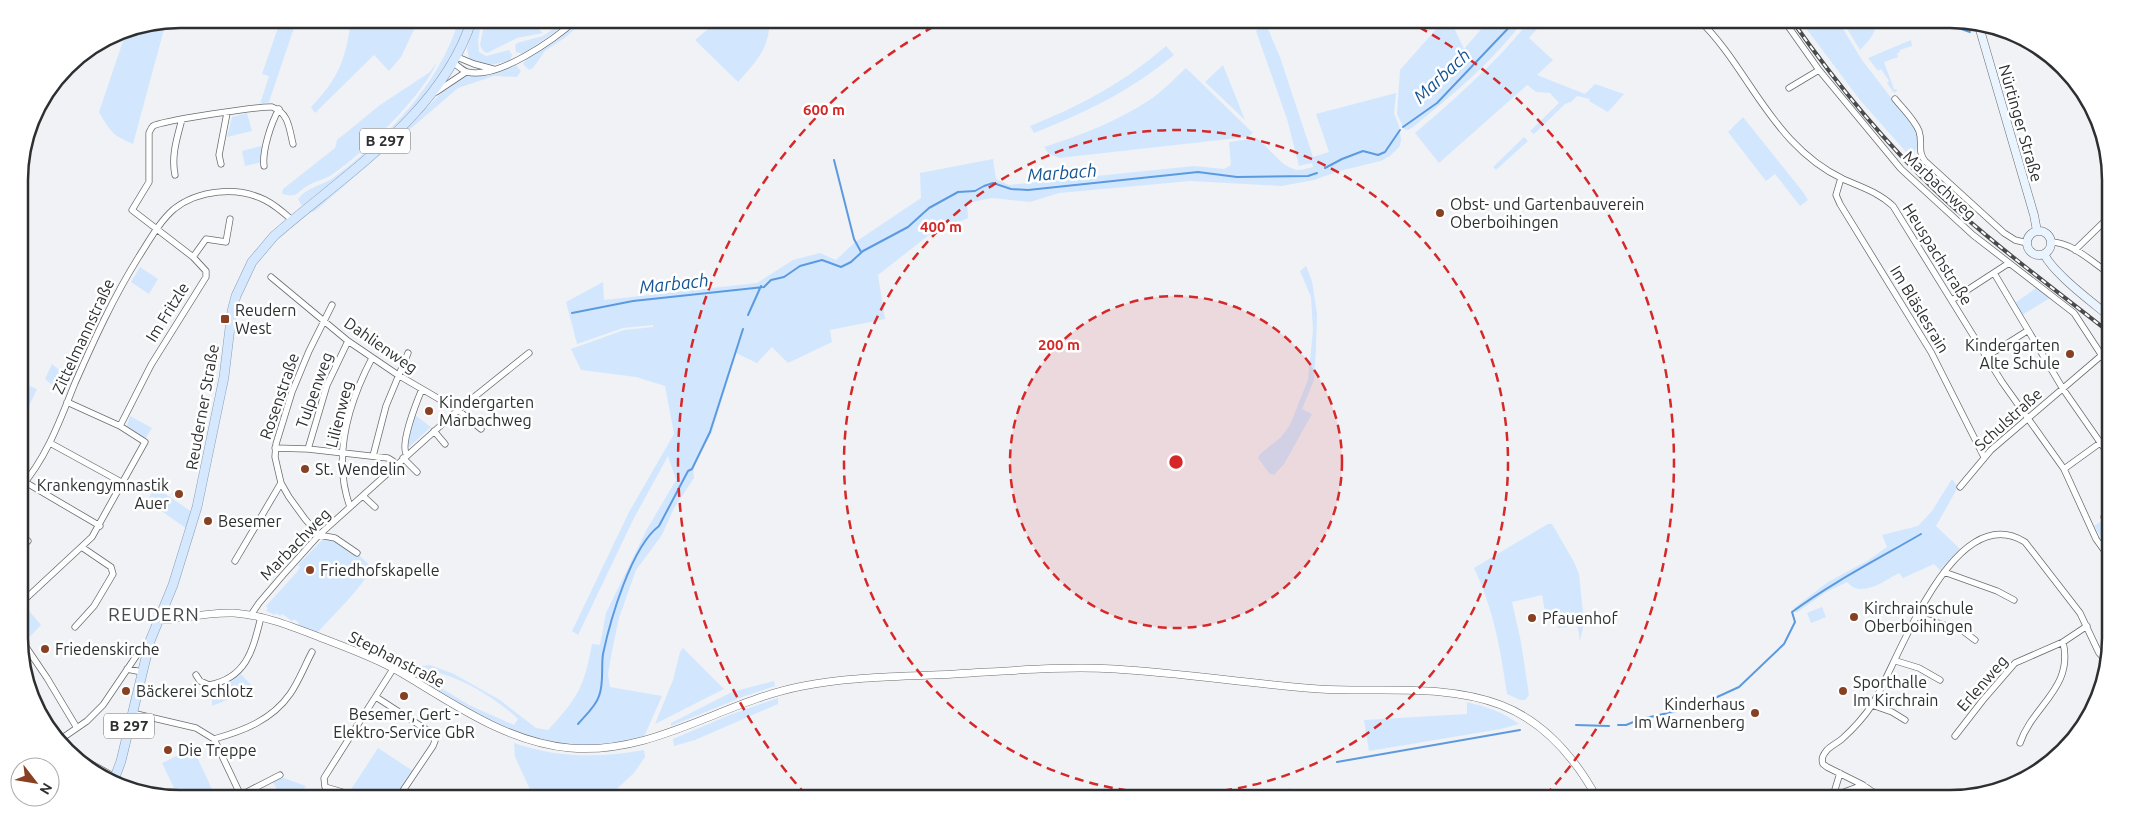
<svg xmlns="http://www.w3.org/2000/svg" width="2130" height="817" viewBox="0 0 2130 817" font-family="Ubuntu,sans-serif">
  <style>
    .green { fill: #d2e7fe; fill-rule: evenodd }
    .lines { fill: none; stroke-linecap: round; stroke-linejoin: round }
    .stream { stroke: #5c9adf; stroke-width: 2 }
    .minor-casing { stroke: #6b6d70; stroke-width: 7 }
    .tertiary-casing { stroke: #6b6d70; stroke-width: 8 }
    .secondary-casing { stroke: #6b6d70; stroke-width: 9 }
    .primary-casing { stroke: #889eb6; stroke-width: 10 }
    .minor { stroke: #fff; stroke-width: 5.5 }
    .tertiary { stroke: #fff; stroke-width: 7 }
    .secondary { stroke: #eaf4ff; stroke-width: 8 }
    .primary { stroke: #d5e8fe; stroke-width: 9 }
    .rail-casing { stroke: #494a4b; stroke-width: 4 }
    .rail { stroke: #fff; stroke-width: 2; stroke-dasharray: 5.5; stroke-linecap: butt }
    .ring { fill: none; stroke: #d62828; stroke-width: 2.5; stroke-dasharray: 9 6 }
    .poi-dot { fill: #884022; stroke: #fff; stroke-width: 2 }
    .labels { text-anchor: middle; stroke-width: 5; stroke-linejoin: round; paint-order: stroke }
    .shield { fill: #fff; stroke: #6d6d6e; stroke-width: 1 }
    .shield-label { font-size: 15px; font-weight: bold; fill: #2e2f30 }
    .street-label { font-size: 16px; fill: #2e2f30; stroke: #fff }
    .poi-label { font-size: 16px; fill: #2e2f30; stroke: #fff; text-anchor: start }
    .water-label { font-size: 18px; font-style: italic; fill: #155594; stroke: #fff }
    .quarter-label { font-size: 19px; letter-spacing: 1px; fill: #484a4d; stroke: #fff }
    .rim { fill: none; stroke: #2e2f30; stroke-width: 2.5 }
    .centre { fill: #d62828; stroke: #fff; stroke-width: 2.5 }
    .ring-label { font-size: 15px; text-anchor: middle; font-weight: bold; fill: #d62828; stroke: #fff; stroke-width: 5; stroke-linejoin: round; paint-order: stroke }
  </style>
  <rect width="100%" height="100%" fill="#f0f2f6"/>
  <path class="green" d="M 281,19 L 297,19 L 269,102 L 260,104 L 269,76 L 262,74 Z
    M 351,19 L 419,19 L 401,57 L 389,71 L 374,55 L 315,113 L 311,107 C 339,78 346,59 351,19 Z
    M 459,19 L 467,19 C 444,101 366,156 302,206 L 298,199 C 307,187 321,186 333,178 C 386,139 441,83 459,19 Z
    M 476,19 L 482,19 L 478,41 L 479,52 L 486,56 L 509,50 L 512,55 L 510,60 C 496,65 482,68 469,58 L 467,49 Z
    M 485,19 C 506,19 528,17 543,33 L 517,38 L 487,53 L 483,51 L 480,45 Z
    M 568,19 L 573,19 L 523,54 L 516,52 L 515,46 L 517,43 L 543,36 Z
    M 581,19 L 586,19 L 566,37 L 545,51 L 533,68 L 529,70 L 523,64 C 525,58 572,26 581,19 Z
    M 720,19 L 769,19 C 771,47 756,62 738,82 L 695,40 Z
    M 1445,19 L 1450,19 L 1464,49 L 1490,19 L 1525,19 C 1493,61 1454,94 1413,127 L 1408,130 L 1404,129 L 1397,114 L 1400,70 Z
    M 1531,19 L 1546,19 L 1529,38 L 1553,60 L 1537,75 L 1585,94 L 1595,84 L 1624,94 L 1608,112 L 1589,101 L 1590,99 L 1577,96 L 1571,102 L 1565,104 L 1534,134 L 1530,131 L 1559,103 L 1550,93 L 1536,92 L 1527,85 L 1439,163 L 1415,133 C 1457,97 1497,62 1531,19 Z
    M 1799,19 L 1837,19 L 1862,60 L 1916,130 L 1919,143 L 1913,156 L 1906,152 L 1860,100 Z
    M 1841,19 L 1877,19 C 1876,33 1870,40 1860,50 Z
    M 166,22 L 133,144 C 112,135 110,131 99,112 L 127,29 Z
    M 1265,22 L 1280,57 L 1313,157 L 1329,152 L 1316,114 L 1396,93 L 1394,113 L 1399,126 L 1401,139 L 1400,146 L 1390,156 L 1381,161 L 1339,171 L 1314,180 L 1282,186 L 1190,181 L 1059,193 L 1030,202 L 992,198 L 967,203 L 968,218 L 929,235 L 878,275 L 885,319 L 830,330 L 832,342 L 788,363 L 772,347 L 757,363 L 736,353 L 712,432 L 693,467 L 694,478 L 674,508 L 662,535 L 636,570 L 619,618 L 612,651 L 608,674 L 610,687 L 662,696 L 644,737 C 635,740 624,744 614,745 C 522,755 464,704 389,662 L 393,652 L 414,667 L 430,665 L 454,674 L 500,700 L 536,728 L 548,730 C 578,698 584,687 592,644 L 600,645 L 606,613 L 647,529 L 676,480 L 668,456 L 634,518 L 578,635 L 572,631 L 629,512 L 674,434 L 665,386 L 636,377 L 581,370 L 571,349 L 624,330 L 653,327 L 653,325 L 623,328 L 577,344 L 566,302 L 603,282 L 604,300 L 757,283 L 793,260 L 820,253 L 836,260 L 854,243 L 921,198 L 920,173 L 993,159 L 996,179 L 1009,185 L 1194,166 L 1224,169 L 1231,165 L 1229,142 L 1256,138 C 1270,147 1280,167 1297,170 C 1302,170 1308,168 1313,167 L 1312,163 L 1299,166 L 1287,119 L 1256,31 ZM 429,670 C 462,678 493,696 518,719 L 514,725 L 469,705 L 425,678 Z
    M 1911,40 L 1912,46 L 1900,50 L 1900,52 L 1897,54 L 1898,57 L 1884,62 L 1894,89 L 1898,90 L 1894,93 L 1887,83 L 1889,81 L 1881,69 L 1878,71 L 1868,58 Z
    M 1166,46 L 1174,55 C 1130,91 1087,112 1034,133 L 1030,126 C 1080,106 1125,82 1166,46 Z
    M 437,62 C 423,96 361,156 330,176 C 323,180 315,181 309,185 C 295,192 300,198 282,194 L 283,189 L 335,148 L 337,140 L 380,105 L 430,72 Z
    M 516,65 L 521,71 L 517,77 L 494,76 L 458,88 L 315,211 L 308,213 L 412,123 L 449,85 L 464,75 L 486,75 Z
    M 1223,65 L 1245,120 L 1205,82 Z
    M 1186,68 L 1253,133 L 1247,137 L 1059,158 L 1049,154 L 1044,147 C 1081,135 1116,122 1148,101 C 1162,92 1174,79 1186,68 Z
    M 247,113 L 252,131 L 227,137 L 232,117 Z
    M 1743,117 L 1803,192 L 1808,200 L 1800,206 L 1775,174 L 1766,181 L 1728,132 Z
    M 1524,137 L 1528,141 L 1496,170 L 1493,167 Z
    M 265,145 L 262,162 L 245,166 L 242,151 Z
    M 1306,266 L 1312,281 L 1317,314 L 1316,350 L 1314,380 L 1302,409 L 1312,414 L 1284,464 L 1274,475 L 1269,473 L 1258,458 L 1260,454 L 1281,437 L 1290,425 L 1308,380 L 1313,330 L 1311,297 L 1300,271 Z
    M 140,267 L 158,279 L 149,294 L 131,282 Z
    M 2036,288 L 2050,298 L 2022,315 L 2015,303 Z
    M 52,364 L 72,381 L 65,396 L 45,379 Z
    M 20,382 L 37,389 L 28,408 L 20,405 Z
    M 415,415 L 431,427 L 409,447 L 407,446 Z
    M 130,416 L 152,428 L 145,439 L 127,426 Z
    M 1952,479 L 1958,487 L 1936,526 L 1960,549 L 1940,570 L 1934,564 L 1903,578 L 1899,573 C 1884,581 1861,599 1847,582 L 1826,592 L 1796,613 L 1794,608 L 1828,582 L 1867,561 L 1887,547 L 1882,535 L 1918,526 L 1932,511 Z
    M 155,487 L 192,512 L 187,529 L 147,501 Z
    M 2110,516 L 2111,518 L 2111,555 L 2102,544 L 2104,542 L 2094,526 Z
    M 1548,524 L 1552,524 L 1574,562 L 1579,574 L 1584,623 L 1580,641 L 1576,616 L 1569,612 L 1565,615 L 1567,627 L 1558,628 L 1555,615 L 1546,617 L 1542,595 L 1512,602 L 1521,642 L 1529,695 L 1525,700 L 1520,700 L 1507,694 C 1500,647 1494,611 1474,568 Z
    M 323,539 C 335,538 366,557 371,568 C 365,585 331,617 319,631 L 315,633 L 297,625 L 299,623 L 294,619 L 292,621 L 282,614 L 280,616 L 276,613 L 275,615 L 266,611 L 268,608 L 266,606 L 297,572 L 300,567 L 298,565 Z
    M 24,605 L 41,625 L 26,641 L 22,634 L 21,608 Z
    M 1822,607 L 1826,617 L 1811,623 L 1807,613 Z
    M 683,648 L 724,689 L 655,724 L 673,680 L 680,652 Z
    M 241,674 L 253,687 L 237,696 L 212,706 L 212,689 L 229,683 Z
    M 774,681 L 775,686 L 745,696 L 671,726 L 671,723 L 732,692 Z
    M 778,698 L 778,704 L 695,740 L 674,746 L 673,739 L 732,714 Z
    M 1467,702 C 1487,707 1503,712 1519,724 L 1501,729 L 1369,751 L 1364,720 L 1467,714 Z
    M 514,743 C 557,758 600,758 644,750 L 645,757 L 634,773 L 607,798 L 534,798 L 515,757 Z
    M 193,748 L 216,798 L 180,798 L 165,796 L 175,790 L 162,763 Z
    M 378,748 L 413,771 L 394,798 L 373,798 L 350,791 Z
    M 281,777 L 306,786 L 297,798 L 282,798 L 273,782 Z
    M 1289,788 L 1302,793 L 1303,798 L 1269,798 Z"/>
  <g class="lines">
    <path class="stream" d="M 1932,19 L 1970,32
      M 1403,127 L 1437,103 L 1517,19
      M 834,160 L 854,239 L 861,252
      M 1325,168 L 1342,159 L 1363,151 L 1378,155 L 1385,152 L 1400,130
      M 572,313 L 633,301 L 764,287 L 771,280 L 784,277 L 800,266 L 822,260 L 841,267 L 851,262 L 863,251 L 908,227 L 929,208 L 958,192 L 975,191 L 984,186 L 993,183 L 1011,189 L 1028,190 L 1198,172 L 1237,177 L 1308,176 L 1317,173
      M 748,315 L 761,286
      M 578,724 C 585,716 596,706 599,696 C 604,684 601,667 603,654 C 610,621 631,547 659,526 L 688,471 L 692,469 L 710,432 L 743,329
      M 1576,725 L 1609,726
      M 1618,725 L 1626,725 L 1641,719 L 1677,711 L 1704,703 L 1739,687 L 1784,644 L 1795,622 L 1792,612 C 1833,582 1878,559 1921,534
      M 1337,762 L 1520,730"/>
    <defs>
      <path id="minor" d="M 1698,19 C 1735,54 1756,103 1791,140 C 1805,155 1824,170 1843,179 C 1861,187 1878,192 1893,206 L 2002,382 L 2064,469 L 2096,539 L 2111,560
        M 1783,19 L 1819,70 L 1901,169 L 1973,235 L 2074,313 L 2110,368
        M 1978,26 L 1989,25
        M 457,57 L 474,64 L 493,69
        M 454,63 C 458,66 462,70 467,72 C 498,80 555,39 577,19
        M 1789,88 L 1819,70
        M 436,92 L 466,72
        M 1895,99 C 1903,109 1914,119 1919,131 C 1923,143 1917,151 1925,161 L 2004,233 L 2015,240 L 2027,243
        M 221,164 L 219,155 L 227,113
        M 264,166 C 262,151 271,123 279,109
        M 175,175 C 171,156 177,138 182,119
        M 1841,178 L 1836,195 L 1840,204 L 1931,352 L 1984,457
        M 2051,242 C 2072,242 2093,263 2110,274
        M 2075,250 L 2110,216
        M 193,257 L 206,239 L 226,242 L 230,219
        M 1994,273 L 2063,389 L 2111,458
        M 271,277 L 348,341 L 398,375 L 458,410 L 481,429
        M 1952,300 L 2009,263
        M 332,305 L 309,351 L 292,392 L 276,444 L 275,457 L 281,483 L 289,497 L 305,519 L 319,535 L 335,538 L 357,553
        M 1986,357 L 2027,331
        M 120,426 L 151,365 L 206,277 L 206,271 L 193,257 L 132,210 L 149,182 L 149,133 C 150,131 151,128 153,126 C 161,121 259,106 272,107 C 289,113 289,128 293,144
        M 434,431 L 445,444
        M 50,443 L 123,483
        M 275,448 L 308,449 L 388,458 L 393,461 L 396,465
        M 308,449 L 327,385 L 348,341
        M 407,455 C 399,446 417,401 422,389
        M 373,456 L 386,406 L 408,353
        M 403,458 L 417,472
        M 2064,469 L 2111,435
        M 25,482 L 100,526
        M 21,487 C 47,457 60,420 75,383 C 94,340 113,298 138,258 C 149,241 159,222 174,209 C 198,190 237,186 265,200 C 275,205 283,212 292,220
        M 1960,487 L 1991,450 L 2102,355
        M 363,496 L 375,507
        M 350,507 C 332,457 348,404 372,358
        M 2104,517 L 2111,514
        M 21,547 L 28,541
        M 235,561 L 281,483
        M 1944,572 L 1997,591 L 2014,600
        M 21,603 L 92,537 L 145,442 L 120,426 L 67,402
        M 251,615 L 259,603 L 283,575 L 319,535 L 458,410 L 529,353
        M 1916,616 L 1963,631 L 1975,640
        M 75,627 L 94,606 L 113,574 L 111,567 L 83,548
        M 22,641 L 47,678 L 77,728
        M 1896,661 L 1919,668 L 1940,680
        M 127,669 L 142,672
        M 196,675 L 200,681 L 209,685 C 247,678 253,649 261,617
        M 376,697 L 430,732 L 435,741 L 433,746 L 398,798
        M 1872,705 L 1892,712 L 1905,720
        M 132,713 L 196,728 L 214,739 L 242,798
        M 1955,736 L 1983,700 L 2015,663 L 2063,642 L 2087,626
        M 214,739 C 243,731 272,720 290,694 C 299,681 305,665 312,652
        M 58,741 L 87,721 L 103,705 L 143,646 L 150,641
        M 2020,743 C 2033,705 2074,688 2063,642
        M 84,760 L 115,777
        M 1863,785 L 1827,767 L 1823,764 C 1821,758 1823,755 1827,750 C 1831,746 1837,743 1842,739 C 1853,729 1864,717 1872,705 C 1898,663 1953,497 2025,542 L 2080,613 L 2099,653 L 2107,662
        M 241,795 L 280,775
        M 1833,796 L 1840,773
        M 363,798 L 325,787 L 324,778 L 393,669
        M 1828,798 L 1863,785 L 1873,792 L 1895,798"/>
      <path id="tertiary" d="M 160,618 L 166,620 C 189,617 211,612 234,613 C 262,615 288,625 314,635 C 342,646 372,656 398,671 C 453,703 505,742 570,748 C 655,755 723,701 803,686 C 853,676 905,677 955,674 C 1008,671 1062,666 1115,669 C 1183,673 1251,684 1319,689 C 1379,693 1443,683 1501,705 C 1545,722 1575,758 1597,798
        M 2039,770 L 2079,734"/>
      <path id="secondary" d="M 1978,23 L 2034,215 L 2037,231
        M2027 243a12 12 0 1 1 24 0a12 12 0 1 1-24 0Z
        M 2044,254 C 2054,274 2092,302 2110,317"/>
      <path id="primary" d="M 114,780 L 121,761 L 150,641 L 173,585 L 197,507 L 224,377 L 232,311 L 236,296 L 252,262 L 274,236 C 345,174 443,113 472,19"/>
    </defs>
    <use href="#minor" class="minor-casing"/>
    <use href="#tertiary" class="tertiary-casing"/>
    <use href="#secondary" class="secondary-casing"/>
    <use href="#primary" class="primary-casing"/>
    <use href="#minor" class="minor"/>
    <use href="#tertiary" class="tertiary"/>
    <use href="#secondary" class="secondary"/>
    <use href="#primary" class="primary"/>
    <defs>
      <path id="rail" d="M 1791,19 C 1835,82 1884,142 1940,195 C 1993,244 2053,288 2110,333"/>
    </defs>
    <use href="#rail" class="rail-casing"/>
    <use href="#rail" class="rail"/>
  </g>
  <circle cx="1176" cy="462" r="166" fill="#d62828" fill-opacity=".12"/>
  <g class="ring">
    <circle cx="1176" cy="462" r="166"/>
    <circle cx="1176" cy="462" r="332"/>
    <path d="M806 795A498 498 0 0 1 946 20M1406 20A498 498 0 0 1 1546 795"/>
  </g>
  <g class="poi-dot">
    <circle cx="1440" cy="213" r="5"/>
    <rect x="220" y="314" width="10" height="10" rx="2.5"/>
    <circle cx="2070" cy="354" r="5"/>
    <circle cx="429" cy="411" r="5"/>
    <circle cx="305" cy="469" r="5"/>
    <circle cx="179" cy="494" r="5"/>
    <circle cx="208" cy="521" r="5"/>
    <circle cx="310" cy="570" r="5"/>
    <circle cx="1854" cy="617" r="5"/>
    <circle cx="1532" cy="618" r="5"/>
    <circle cx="45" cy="649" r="5"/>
    <circle cx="126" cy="691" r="5"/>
    <circle cx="1843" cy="691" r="5"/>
    <circle cx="404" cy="696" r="5"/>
    <circle cx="1755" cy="713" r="5"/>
    <circle cx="168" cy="750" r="5"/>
  </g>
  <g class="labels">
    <g class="shield">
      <rect x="360" y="128.5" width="50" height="25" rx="4"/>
      <rect x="104" y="713.5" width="50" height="25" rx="4"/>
    </g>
    <g class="shield-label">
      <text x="385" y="146">B 297</text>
      <text x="129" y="731">B 297</text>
    </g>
    <g class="street-label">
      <text transform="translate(2021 123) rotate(74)" y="6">Nürtinger Straße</text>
      <text transform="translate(1940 185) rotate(43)" y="6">Marbachweg</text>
      <text transform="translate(1938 254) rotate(58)" y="6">Heuspachstraße</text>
      <text transform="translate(1920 309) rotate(59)" y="6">Im Bläslesrain</text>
      <text transform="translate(167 312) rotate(-58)" y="6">Im Fritzle</text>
      <text transform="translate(83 336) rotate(-65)" y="6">Zittelmannstraße</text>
      <text transform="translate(381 345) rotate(35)" y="6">Dahlienweg</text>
      <text transform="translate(314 390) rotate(-70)" y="6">Tulpenweg</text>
      <text transform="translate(279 396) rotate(-71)" y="6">Rosenstraße</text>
      <text transform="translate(202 407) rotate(-80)" y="6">Reuderner Straße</text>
      <text transform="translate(339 414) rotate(-76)" y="6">Lilienweg</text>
      <text transform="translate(2008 419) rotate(-42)" y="6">Schulstraße</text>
      <text transform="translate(295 544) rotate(-46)" y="6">Marbachweg</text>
      <text transform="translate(397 659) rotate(27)" y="6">Stephanstraße</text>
      <text transform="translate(1982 683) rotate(-49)" y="6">Erlenweg</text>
    </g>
    <g class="poi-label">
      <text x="1450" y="210">Obst- und Gartenbauverein<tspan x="1450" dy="18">Oberboihingen</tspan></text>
      <text x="235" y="316">Reudern<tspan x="235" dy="18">West</tspan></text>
      <text x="2060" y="351" text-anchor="end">Kindergarten<tspan x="2060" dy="18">Alte Schule</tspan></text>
      <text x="439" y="408">Kindergarten<tspan x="439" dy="18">Marbachweg</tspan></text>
      <text x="315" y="475">St. Wendelin</text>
      <text x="169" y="491" text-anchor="end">Krankengymnastik<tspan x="169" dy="18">Auer</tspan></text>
      <text x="218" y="527">Besemer</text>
      <text x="320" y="576">Friedhofskapelle</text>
      <text x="1864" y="614">Kirchrainschule<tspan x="1864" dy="18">Oberboihingen</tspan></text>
      <text x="1542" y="624">Pfauenhof</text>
      <text x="55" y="655">Friedenskirche</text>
      <text x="1853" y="688">Sporthalle<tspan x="1853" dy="18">Im Kirchrain</tspan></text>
      <text x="136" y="697">Bäckerei Schlotz</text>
      <text x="1745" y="710" text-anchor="end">Kinderhaus<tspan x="1745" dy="18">Im Warnenberg</tspan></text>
      <text x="404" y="720" text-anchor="middle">Besemer, Gert -<tspan x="404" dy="18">Elektro-Service GbR</tspan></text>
      <text x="178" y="756">Die Treppe</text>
    </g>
    <g class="water-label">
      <text transform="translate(1442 76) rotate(-43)" y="6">Marbach</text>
      <text transform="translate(1062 173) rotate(-4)" y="6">Marbach</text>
      <text transform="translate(674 284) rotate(-6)" y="6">Marbach</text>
    </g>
    <g class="quarter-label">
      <text x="154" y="621">REUDERN</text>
    </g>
  </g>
  <path d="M0 0H2130V817H0ZM180 28H1950A152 152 0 0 1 2102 180V638A152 152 0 0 1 1950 790H180A152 152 0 0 1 28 638V180A152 152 0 0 1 180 28Z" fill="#fff" fill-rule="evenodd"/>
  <path class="rim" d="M180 28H1950A152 152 0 0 1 2102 180V638A152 152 0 0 1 1950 790H180A152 152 0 0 1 28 638V180A152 152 0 0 1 180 28Z"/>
  <circle cx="1176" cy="462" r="8" class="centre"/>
  <g class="ring-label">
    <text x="824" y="115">600 m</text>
    <text x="941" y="232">400 m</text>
    <text x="1059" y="350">200 m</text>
  </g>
  <g transform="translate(35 782) rotate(121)"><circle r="24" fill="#ffffff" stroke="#abacac"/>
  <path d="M0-4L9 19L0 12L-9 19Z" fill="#884022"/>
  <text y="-8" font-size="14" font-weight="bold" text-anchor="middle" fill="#2e2f30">N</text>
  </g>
</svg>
